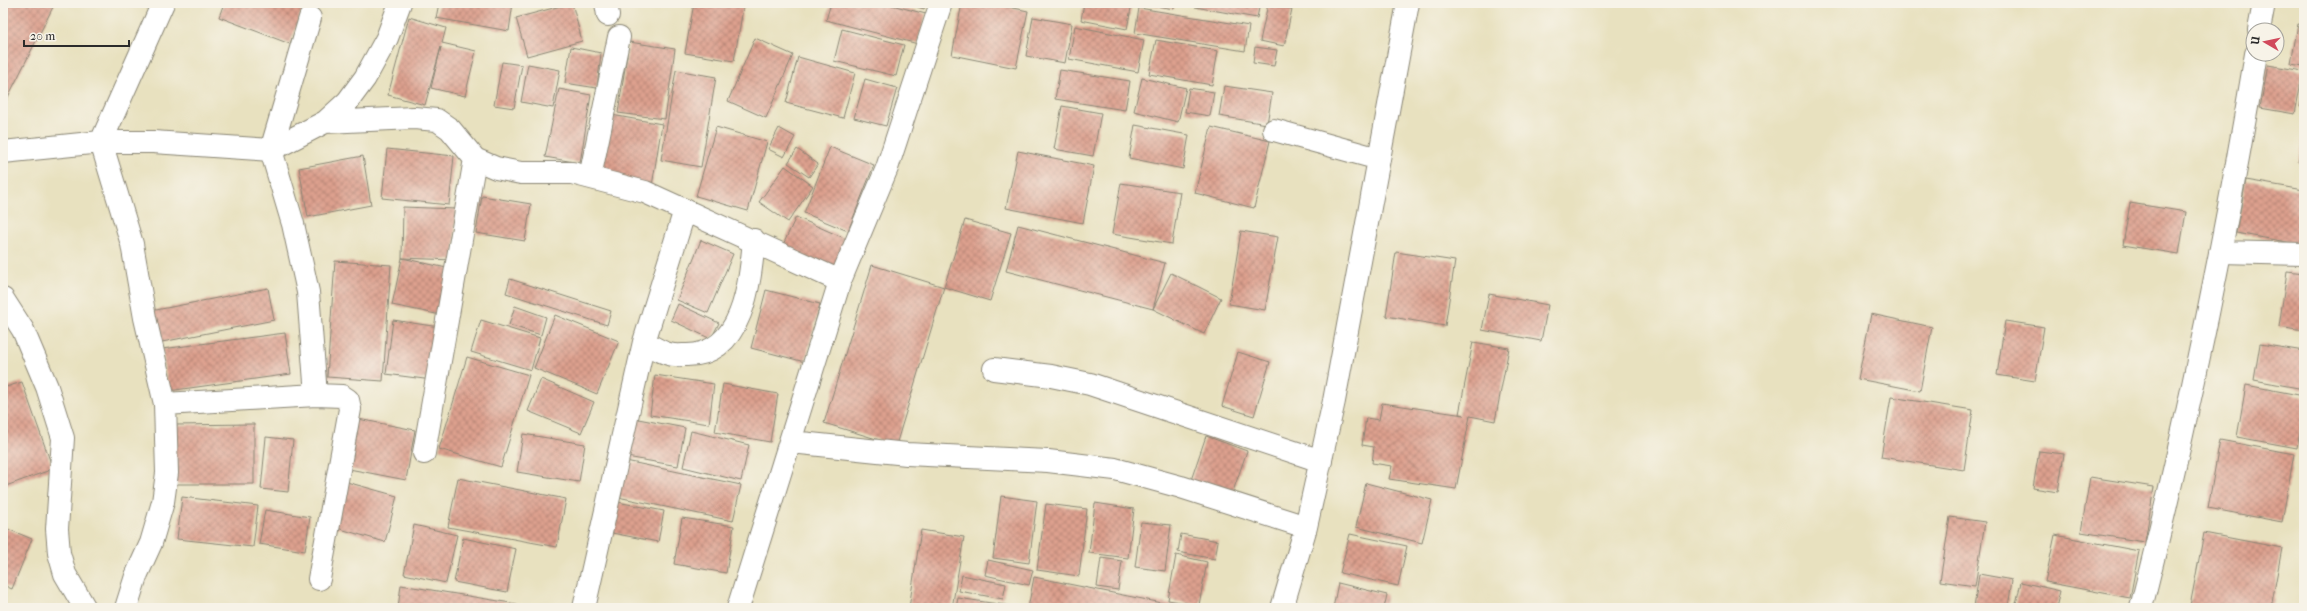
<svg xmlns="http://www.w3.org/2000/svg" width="2307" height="611" viewBox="0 0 2307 611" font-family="'IM FELL French Canon',serif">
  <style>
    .building { fill: url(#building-cross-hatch) }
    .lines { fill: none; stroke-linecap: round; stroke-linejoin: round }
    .minor-casing { stroke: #8a8675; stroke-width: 24 }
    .minor { stroke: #fff; stroke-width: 22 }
  </style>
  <defs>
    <pattern id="building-cross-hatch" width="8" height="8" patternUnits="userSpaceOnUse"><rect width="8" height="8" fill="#dda08e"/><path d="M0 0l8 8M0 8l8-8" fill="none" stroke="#b38374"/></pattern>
  </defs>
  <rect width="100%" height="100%" fill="#f7f3e8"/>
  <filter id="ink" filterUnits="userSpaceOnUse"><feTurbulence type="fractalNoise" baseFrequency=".025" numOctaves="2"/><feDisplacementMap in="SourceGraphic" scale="8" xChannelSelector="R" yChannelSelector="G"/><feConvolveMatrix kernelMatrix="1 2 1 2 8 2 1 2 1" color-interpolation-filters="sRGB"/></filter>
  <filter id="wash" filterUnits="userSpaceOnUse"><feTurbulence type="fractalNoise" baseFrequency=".012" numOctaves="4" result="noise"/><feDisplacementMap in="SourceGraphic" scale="16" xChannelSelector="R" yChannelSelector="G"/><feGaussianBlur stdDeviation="0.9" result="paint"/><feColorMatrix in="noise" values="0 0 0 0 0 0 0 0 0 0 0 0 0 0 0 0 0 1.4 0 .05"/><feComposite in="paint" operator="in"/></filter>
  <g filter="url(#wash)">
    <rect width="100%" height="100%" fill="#e8e1bf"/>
    <g id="blocks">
      <path class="building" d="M 3,3 L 55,3 L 3,107 Z
        M 224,3 L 305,3 L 290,44 L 219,17 Z
        M 439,3 L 513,3 L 509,31 L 436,18 Z
        M 572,3 L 582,41 L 527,56 L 516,18 Z
        M 694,3 L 744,3 L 734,61 L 685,53 Z
        M 831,3 L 884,3 L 926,14 L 918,44 L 826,20 Z
        M 905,3 L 926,3 L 924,9 Z
        M 962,3 L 990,3 L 1028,11 L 1016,68 L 952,55 Z
        M 1084,3 L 1132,3 L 1127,29 L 1081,20 Z
        M 1139,3 L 1175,3 L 1174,9 Z
        M 1196,3 L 1260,3 L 1257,18 L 1195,7 Z
        M 1268,4 L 1292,9 L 1284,46 L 1260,41 Z
        M 1139,8 L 1249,26 L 1245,51 L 1135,33 Z
        M 409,17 L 446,28 L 442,43 L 476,51 L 465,96 L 431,88 L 441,47 L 425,105 L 388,95 Z
        M 1033,17 L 1072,24 L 1065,63 L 1026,56 Z
        M 2298,24 L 2304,25 L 2304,66 L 2291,64 Z
        M 1075,26 L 1144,40 L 1138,72 L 1069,59 Z
        M 842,29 L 904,45 L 896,76 L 834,61 Z
        M 755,38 L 793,55 L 766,118 L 728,101 Z
        M 1156,40 L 1218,51 L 1212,85 L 1149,74 Z
        M 629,42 L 675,49 L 665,119 L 618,113 Z
        M 571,47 L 601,53 L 597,88 L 565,83 Z
        M 1255,47 L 1277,50 L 1274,66 L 1253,63 Z
        M 798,57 L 855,73 L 843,118 L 786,103 Z
        M 502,62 L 522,65 L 514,108 L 494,105 Z
        M 528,64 L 560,70 L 553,108 L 521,102 Z
        M 2268,65 L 2303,71 L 2295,114 L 2260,108 Z
        M 676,70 L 716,77 L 701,167 L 661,160 Z
        M 1060,70 L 1130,81 L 1125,110 L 1055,99 Z
        M 1142,78 L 1186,88 L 1178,122 L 1134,111 Z
        M 865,79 L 897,88 L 886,126 L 854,118 Z
        M 1224,86 L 1272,93 L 1267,124 L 1219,116 Z
        M 1189,88 L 1214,92 L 1210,116 L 1185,112 Z
        M 559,89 L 591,95 L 580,163 L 545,157 Z
        M 2303,89 L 2304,89 L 2304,108 L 2300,107 Z
        M 1062,106 L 1101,113 L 1093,156 L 1054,149 Z
        M 606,114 L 662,124 L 652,186 L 595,176 Z
        M 1135,125 L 1189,135 L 1183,169 L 1129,158 Z
        M 716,127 L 767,142 L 748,211 L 696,196 Z
        M 1211,127 L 1270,141 L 1254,208 L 1195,193 Z
        M 779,128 L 795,137 L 784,157 L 768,149 Z
        M 2304,133 L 2304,163 L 2298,162 Z
        M 830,147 L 874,165 L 848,231 L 804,213 Z
        M 387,149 L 454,156 L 449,205 L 382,198 Z
        M 797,149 L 818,164 L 809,177 L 788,163 Z
        M 1018,151 L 1094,166 L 1083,223 L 1006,208 Z
        M 363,156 L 371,205 L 308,217 L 299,168 Z
        M 785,166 L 813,186 L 788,222 L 759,202 Z
        M 2246,180 L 2304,190 L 2304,245 L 2236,233 Z
        M 1121,183 L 1180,192 L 1172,244 L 1112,234 Z
        M 482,196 L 531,204 L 525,241 L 476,233 Z
        M 2130,203 L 2186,212 L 2179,254 L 2123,245 Z
        M 403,207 L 456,209 L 454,260 L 402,258 Z
        M 796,217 L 851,241 L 837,274 L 781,249 Z
        M 965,220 L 1011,233 L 990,301 L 944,287 Z
        M 1018,225 L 1165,263 L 1153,309 L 1171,273 L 1221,298 L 1204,334 L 1153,309 L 1006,271 Z
        M 1241,231 L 1278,237 L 1265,310 L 1229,304 Z
        M 701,240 L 733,254 L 708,313 L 677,300 Z
        M 1396,252 L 1455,261 L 1445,326 L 1386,316 Z
        M 402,258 L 451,269 L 441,315 L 392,305 Z
        M 335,261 L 391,265 L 383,381 L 327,377 Z
        M 872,265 L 944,287 L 896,445 L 824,423 Z
        M 2287,271 L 2304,273 L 2304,331 L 2279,327 Z
        M 510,279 L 611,311 L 607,325 L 506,293 Z
        M 268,288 L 274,320 L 157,343 L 151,311 Z
        M 766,290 L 820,304 L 805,362 L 751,348 Z
        M 1489,294 L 1548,305 L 1541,341 L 1482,330 Z
        M 678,304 L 719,323 L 711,339 L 671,320 Z
        M 515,306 L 546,317 L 541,335 L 509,325 Z
        M 1871,314 L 1932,327 L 1920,391 L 1858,379 Z
        M 555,315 L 619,341 L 597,394 L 534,368 Z
        M 393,320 L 439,327 L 432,380 L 386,374 Z
        M 481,320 L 540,338 L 531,370 L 471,352 Z
        M 2005,321 L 2044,327 L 2035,381 L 1997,375 Z
        M 285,333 L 291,374 L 168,391 L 162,349 Z
        M 1473,342 L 1509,348 L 1495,421 L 1470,416 L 1456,489 L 1389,479 L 1392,466 L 1372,463 L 1374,447 L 1362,445 L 1366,418 L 1379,420 L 1382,403 L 1464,415 L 1459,414 Z
        M 2260,344 L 2304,351 L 2304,389 L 2254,380 Z
        M 1238,352 L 1270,362 L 1254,416 L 1222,406 Z
        M 467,357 L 529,375 L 501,467 L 439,449 Z
        M 655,375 L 714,384 L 709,424 L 650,415 Z
        M 541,379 L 594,402 L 581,433 L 528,411 Z
        M 22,382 L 53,469 L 3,487 L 3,388 Z
        M 723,384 L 778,394 L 770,442 L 715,432 Z
        M 2246,385 L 2304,396 L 2304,408 L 2297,448 L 2237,437 Z
        M 1891,397 L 1973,410 L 1964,470 L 1881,457 Z
        M 628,417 L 685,428 L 678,466 L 621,456 Z
        M 353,418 L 415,430 L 406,480 L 344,468 Z
        M 254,424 L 254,484 L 174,484 L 174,425 Z
        M 691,431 L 749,445 L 741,481 L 683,467 Z
        M 523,434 L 585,444 L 579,482 L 517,472 Z
        M 1206,436 L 1247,451 L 1230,500 L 1189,486 Z
        M 266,437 L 293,440 L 288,492 L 261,489 Z
        M 2220,440 L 2294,454 L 2282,522 L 2208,508 Z
        M 2039,451 L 2064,454 L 2058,492 L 2033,488 Z
        M 621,460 L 741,485 L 733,521 L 613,496 Z
        M 2090,477 L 2154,487 L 2145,542 L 2081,532 Z
        M 458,478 L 566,499 L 557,547 L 448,527 Z
        M 343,481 L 397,496 L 385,542 L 330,526 Z
        M 1366,483 L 1432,500 L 1422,543 L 1356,527 Z
        M 1001,496 L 1037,501 L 1029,563 L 993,558 Z
        M 182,497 L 258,506 L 253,547 L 177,539 Z
        M 612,501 L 664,511 L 658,542 L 607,532 Z
        M 1095,503 L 1134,509 L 1128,558 L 1089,553 Z
        M 1046,504 L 1087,509 L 1079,576 L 1037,570 Z
        M 265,510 L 310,517 L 305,551 L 259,544 Z
        M 1950,517 L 1985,522 L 1975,586 L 1940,581 Z
        M 682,518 L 734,526 L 726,573 L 674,564 Z
        M 1141,522 L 1171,525 L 1165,571 L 1135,567 Z
        M 414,525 L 457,535 L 446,583 L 404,574 Z
        M 3,527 L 32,539 L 12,589 L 3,585 Z
        M 921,530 L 964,537 L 952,608 L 909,608 Z
        M 2204,533 L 2282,548 L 2271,608 L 2204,608 L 2190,606 Z
        M 1181,534 L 1218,541 L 1215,559 L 1178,552 Z
        M 1350,534 L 1407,546 L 1398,586 L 1340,573 Z
        M 2055,535 L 2139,551 L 2130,598 L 2045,582 Z
        M 463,538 L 516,549 L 507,592 L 454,582 Z
        M 1176,555 L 1207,562 L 1199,605 L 1168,600 Z
        M 1101,558 L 1122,561 L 1118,590 L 1097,587 Z
        M 988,560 L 1033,570 L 1029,585 L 985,575 Z
        M 1979,574 L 2012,580 L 2008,608 L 1974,608 Z
        M 962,575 L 1006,584 L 1003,599 L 959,591 Z
        M 1034,577 L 1182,607 L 1182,608 L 1028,608 Z
        M 2021,582 L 2060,591 L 2056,608 L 2015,608 Z
        M 1338,583 L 1387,595 L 1384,608 L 1333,608 Z
        M 401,585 L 517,604 L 516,608 L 398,608 Z
        M 958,598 L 1018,607 L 1018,608 L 956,608 Z"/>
    </g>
  </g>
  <g filter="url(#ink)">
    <use href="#blocks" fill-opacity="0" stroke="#8a8675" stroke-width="1"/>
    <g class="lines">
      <defs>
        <path id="minor" d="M 606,3 L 608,15
          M 310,18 L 271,150 L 293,224 L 308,292 L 316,395
          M 2259,30 L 2264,3
          M 325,122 L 414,118 L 437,120 L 450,129 L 475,159 L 496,168 L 521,173 L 572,173 L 645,192 L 840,281
          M 1274,130 L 1379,159
          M 3,152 L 101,142 L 153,142 L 271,150 L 325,122 L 348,101 L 365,78 L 387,38 L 400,3
          M 590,177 L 619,37
          M 2220,252 L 2304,254
          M 3,299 L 23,330 L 47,387 L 63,438 L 57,529 L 59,553 L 65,574 L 85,608
          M 644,342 L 685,210
          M 994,369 L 1051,376 L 1090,384 L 1321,461
          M 165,404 L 316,395 L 342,396 L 348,400 L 350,409 L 319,579
          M 791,442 L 907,454 L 1048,461 L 1115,469 L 1181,487 L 1306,527
          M 424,453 L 475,159
          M 126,608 L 136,576 L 151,543 L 163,502 L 167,473 L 165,404 L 145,318 L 132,244 L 101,142 L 163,3
          M 584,608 L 644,342 C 652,346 660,352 669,354 C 674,356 682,355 687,355 C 743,355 750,283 754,240
          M 738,608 L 840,281 L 887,168 L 941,3
          M 1282,608 L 1306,527 L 1334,401 L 1408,3
          M 2141,608 C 2187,425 2225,240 2256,54"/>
      </defs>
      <use href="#minor" class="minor-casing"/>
      <use href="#minor" class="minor"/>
    </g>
  </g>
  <rect width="2307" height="611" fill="none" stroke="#f7f3e8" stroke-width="16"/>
  <g transform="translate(2265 42) rotate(279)"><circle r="19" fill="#f7f3e8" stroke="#a5a39c"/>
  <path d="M0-3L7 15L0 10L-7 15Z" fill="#d1495b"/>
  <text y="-6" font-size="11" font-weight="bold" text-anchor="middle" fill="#2b2b2b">U</text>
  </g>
  <path d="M24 40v6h105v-6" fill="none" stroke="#2b2b2b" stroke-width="2"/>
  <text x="30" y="40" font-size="12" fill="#2b2b2b" stroke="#f7f3e8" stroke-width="3" paint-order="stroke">20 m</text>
</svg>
